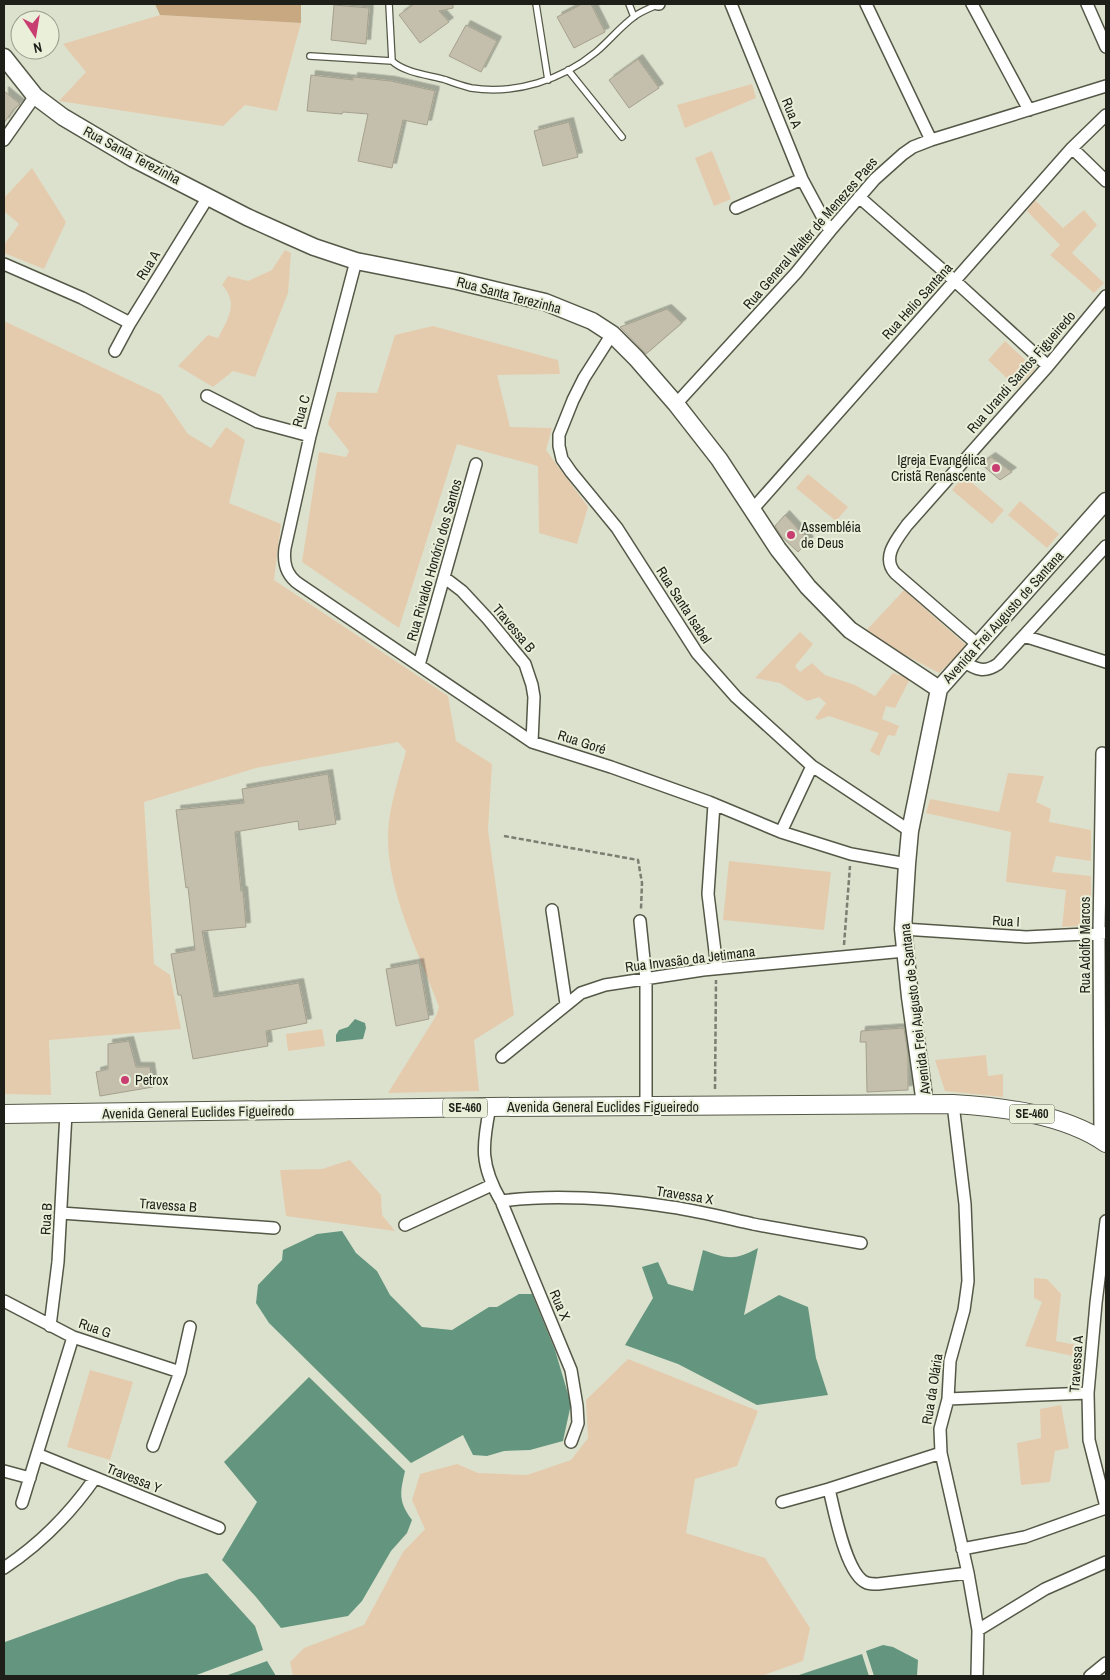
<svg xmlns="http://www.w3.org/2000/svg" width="1110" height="1680" viewBox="0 0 1110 1680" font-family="'Archivo Narrow',sans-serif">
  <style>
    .green { fill: #e5cbad }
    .forest { fill: #c7a881 }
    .water { fill: #64967f }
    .building { fill: #c4bfac; stroke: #a5a08d; filter: url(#shadow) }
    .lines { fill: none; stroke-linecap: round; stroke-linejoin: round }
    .lane-casing { stroke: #545847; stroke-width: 8 }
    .street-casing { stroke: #545847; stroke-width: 14 }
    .secondary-casing { stroke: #545847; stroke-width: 19 }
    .primary-casing { stroke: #545847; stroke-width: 20 }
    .path { stroke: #7b7e71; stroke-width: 2.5; stroke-dasharray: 5 2.5; stroke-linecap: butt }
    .lane { stroke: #fff; stroke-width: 5.5 }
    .street { stroke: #fff; stroke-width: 11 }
    .secondary { stroke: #fff; stroke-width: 16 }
    .primary { stroke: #fff; stroke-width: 18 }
    .poi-dot { fill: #c93e71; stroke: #eaefda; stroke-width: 2 }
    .labels { text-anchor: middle; stroke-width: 4; stroke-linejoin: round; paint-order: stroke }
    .shield { fill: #eaefda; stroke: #5a5d52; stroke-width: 1 }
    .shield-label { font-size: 12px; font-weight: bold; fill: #1d1f18 }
    .street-label { font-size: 14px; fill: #1d1f18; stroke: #eaefda }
    .poi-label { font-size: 14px; fill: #1d1f18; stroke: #eaefda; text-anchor: start }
  </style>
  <defs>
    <filter id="shadow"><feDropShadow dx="4.5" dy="-4.5" stdDeviation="0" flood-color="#0004"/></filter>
  </defs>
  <rect width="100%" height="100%" fill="#dce1cd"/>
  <path class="green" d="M 160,15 L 301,23 L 277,111 L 245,105 L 223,126 L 59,101 L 86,72 L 63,44 Z
    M 752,84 L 756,98 L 685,128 L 677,105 Z
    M 712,151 L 731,199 L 714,206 L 695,158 Z
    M 32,168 L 66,222 L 44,269 L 4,253 L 4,245 L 19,224 L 4,211 L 4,198 Z
    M 1035,200 L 1063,228 L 1084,210 L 1097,225 L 1072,253 L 1104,283 L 1094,293 L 1050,255 L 1060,245 L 1027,211 Z
    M 285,250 L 291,253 L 288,293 L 255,377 L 233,371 L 213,387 L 178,366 L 208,335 L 218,338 C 228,319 239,303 222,285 L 228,276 L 248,281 L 272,270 Z
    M 4,321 L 161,395 L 188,434 L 211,448 L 226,427 L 245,440 L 229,503 L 281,524 L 274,580 L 448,696 L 456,741 L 492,764 L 488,830 L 514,1015 L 474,1040 L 479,1091 L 388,1093 L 436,1016 L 439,1007 C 419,952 381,881 389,821 C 392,798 400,774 406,751 L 398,742 L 256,768 L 144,802 L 154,964 L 170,975 L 181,1029 L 49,1040 L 51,1095 L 4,1094 Z
    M 433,326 L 558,360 L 560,374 L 497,375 L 510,427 L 552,428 L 546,450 L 588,507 L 577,544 L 539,533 L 538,466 L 457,444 L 399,628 L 302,562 L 319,452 L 346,457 L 349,451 L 328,424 L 337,392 L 377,393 L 395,335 Z
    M 1005,341 L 1035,369 L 1017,388 L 988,360 Z
    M 808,474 L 848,507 L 836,521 L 796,488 Z
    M 964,476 L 1004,510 L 992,524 L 952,490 Z
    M 1020,501 L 1059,534 L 1047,548 L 1008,515 Z
    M 904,590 L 967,646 L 939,673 L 864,633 Z
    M 800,632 L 813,644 L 795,666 L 800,672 L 812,663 L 825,675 L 855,685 L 875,696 L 893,673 L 910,679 L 895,708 L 886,706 L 882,719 L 899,726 L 895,736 L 888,735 L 879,756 L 870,751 L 879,733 L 829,716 L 818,720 L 815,718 L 826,703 L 819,697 L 807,701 L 780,683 L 755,678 Z
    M 1008,773 L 1044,776 L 1036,802 L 1051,809 L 1049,822 L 1091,830 L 1091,861 L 1056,856 L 1052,872 L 1091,876 L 1091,925 L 1062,927 L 1066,890 L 1006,882 L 1011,832 L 926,813 L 930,799 L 999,812 Z
    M 729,861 L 831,872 L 824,930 L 723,920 Z
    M 322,1029 L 325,1046 L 288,1051 L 286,1034 Z
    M 986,1055 L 988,1076 L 1003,1074 L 1003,1097 L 945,1091 L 935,1060 Z
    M 350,1160 L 381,1195 L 382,1215 L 395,1231 L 286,1216 L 280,1170 L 322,1169 Z
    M 1034,1278 L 1047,1279 L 1061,1294 L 1056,1341 L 1081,1346 L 1083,1358 L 1025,1346 L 1042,1302 L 1034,1298 Z
    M 628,1359 L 758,1411 L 737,1466 L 695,1479 L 686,1533 L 765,1558 L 810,1628 L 803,1661 L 761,1676 L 293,1676 L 290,1662 L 304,1648 L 364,1625 L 403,1552 L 425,1529 L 412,1500 L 420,1474 L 457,1464 L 478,1473 L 527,1475 L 571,1460 L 588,1438 L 586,1400 Z
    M 90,1370 L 133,1382 L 110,1460 L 67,1447 Z
    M 1061,1405 L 1069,1448 L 1055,1451 L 1050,1482 L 1021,1485 L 1017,1443 L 1041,1438 L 1040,1409 Z"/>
  <path class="forest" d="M 155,4 L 301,4 L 301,23 L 160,15 Z"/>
  <path class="water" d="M 355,1019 L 365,1023 L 366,1028 L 363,1039 L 336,1042 L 336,1035 L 339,1030 L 348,1027 Z
    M 342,1231 L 356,1253 L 377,1271 L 390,1295 L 422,1327 L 452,1330 L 489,1307 L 497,1307 L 519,1294 L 532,1294 L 555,1350 L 571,1404 L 563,1441 L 530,1450 L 504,1451 L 487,1456 L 473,1455 L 463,1435 L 411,1463 L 269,1323 L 256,1303 L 258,1285 L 282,1260 L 283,1250 L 317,1234 Z
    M 758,1248 L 744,1315 L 779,1295 L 808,1307 L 816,1358 L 828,1395 L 757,1405 L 678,1364 L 625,1345 L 653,1298 L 642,1267 L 658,1262 L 668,1284 L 693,1291 L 703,1250 C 728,1259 734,1261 758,1248 Z
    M 309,1377 L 405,1471 C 400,1493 398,1501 412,1520 L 407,1533 L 391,1551 L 362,1601 L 348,1616 L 281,1628 L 256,1597 L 222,1560 L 257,1502 L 224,1462 Z
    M 207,1573 L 255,1626 L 263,1650 L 194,1676 L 4,1676 L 5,1642 L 179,1579 Z
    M 883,1645 L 893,1647 L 918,1660 L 917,1676 L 874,1676 L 866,1651 Z
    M 862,1654 L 869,1676 L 796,1676 Z
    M 267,1661 L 276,1676 L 225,1676 Z"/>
  <path class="building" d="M 414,4 L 453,4 L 453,8 L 439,11 L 449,22 L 420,43 L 399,15 Z
    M 582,4 L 591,4 L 605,32 L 574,48 L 557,17 Z
    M 334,5 L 369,8 L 366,44 L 331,40 Z
    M 466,25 L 497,41 L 481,72 L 449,56 Z
    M 638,59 L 659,88 L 629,108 L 609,80 Z
    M 311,75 L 353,80 L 353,77 L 391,81 L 435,91 L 427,125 L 403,120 L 392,168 L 358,161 L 368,114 L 343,112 L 342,114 L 307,111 Z
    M 4,91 L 20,104 L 13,110 L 4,123 Z
    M 569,122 L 578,157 L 543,166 L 534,131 Z
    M 667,309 L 682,323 L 646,354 L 620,327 Z
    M 991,457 L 1012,472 L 1000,480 L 981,464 Z
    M 785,515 L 809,541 L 798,552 L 782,537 L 775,526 Z
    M 328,774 L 336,824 L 299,830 L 298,821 L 235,832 L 241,891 L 243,891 L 246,927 L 202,931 L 214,997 L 299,983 L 307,1023 L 266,1031 L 268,1046 L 193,1059 L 181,995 L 178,995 L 171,954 L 195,950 L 188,887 L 186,888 L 176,810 L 244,803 L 242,789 Z
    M 419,963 L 429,1019 L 396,1026 L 386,969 Z
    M 904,1028 L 908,1055 L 908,1090 L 867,1092 L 866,1042 L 860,1042 L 861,1031 Z
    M 129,1041 L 136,1067 L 150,1067 L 153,1087 L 100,1096 L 96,1072 L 108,1069 L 108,1044 Z"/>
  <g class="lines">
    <defs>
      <path id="lane" d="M 389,4 L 392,61 C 405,73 429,75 446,80 C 454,83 463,86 471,88 C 515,95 562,80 596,52 C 609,41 621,26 635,16 C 642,11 651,8 658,4
        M 536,4 L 548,80
        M 629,4 L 634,17
        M 310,56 L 392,61
        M 568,70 L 622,137"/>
      <path id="street" d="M 658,4 L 659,4
        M 731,4 L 802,179 L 830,231
        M 866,4 L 931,140
        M 972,4 L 1029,110
        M 1087,4 L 1106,47
        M 4,140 L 35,96
        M 1072,148 L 1106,181
        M 859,197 L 955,281 L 1048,366
        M 736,208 L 802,179
        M 356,261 L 310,436 L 285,548 C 283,563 286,575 299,584 L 532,742 L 611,767 L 709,802 L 781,832 L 851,854 L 907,864
        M 4,264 L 82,298 L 130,323
        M 612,334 L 584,378 L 573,400 L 559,435 L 559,446 L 562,459 L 571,472 L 617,528 L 697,653 L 736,697 L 812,766 L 910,831
        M 115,351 L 130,323 L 208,197
        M 207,396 L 258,422 L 310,436
        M 676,404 L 796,273 L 830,231 L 875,179 L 903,154 L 913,147 L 931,140 L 1106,86
        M 752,510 L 1072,148 L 1106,115
        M 445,578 L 462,591 L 488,619 L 525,664 L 532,685 L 534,697 L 532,742
        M 1024,636 L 1106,662
        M 977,644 L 895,573 C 881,557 897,539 907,525 L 1048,366 L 1106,296
        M 963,661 C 976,670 985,673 998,664 L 1106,546
        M 419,665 L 476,464
        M 714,804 L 708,894 L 717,968
        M 781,832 L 812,766
        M 552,910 L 566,1004
        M 640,921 L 646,979 L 646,1107
        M 903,929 L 1026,937 L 1105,933
        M 502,1057 L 581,993 L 605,985 L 703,970 L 905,951
        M 953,1104 L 965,1204 L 968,1281 L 964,1310 L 950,1361 L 948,1399 L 940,1429 L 941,1453 L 968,1573 L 978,1630 L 977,1676
        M 490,1107 C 482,1146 480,1165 501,1201 L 571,1370 L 577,1406 L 578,1423 L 571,1442
        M 1100,1139 L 1099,933 L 1102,753
        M 501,1201 C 555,1194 618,1199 671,1207 C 699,1211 726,1218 753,1224 C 789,1231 825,1237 861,1243
        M 61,1213 L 274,1228
        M 1106,1221 L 1096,1303 L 1088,1393 L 1089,1440 L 1106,1507
        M 405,1225 L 492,1185
        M 4,1301 L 73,1337 L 180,1372
        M 50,1326 L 58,1262 L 66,1113
        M 948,1399 L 1088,1393
        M 153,1446 L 180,1372 L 190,1327
        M 37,1454 L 219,1528
        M 4,1471 L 30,1478
        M 829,1489 C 834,1509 846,1576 867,1583 C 870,1584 875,1584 878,1584 L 968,1573
        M 782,1502 L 829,1489 L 941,1453
        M 22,1503 L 73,1337
        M 962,1549 L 1025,1537 L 1106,1508
        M 4,1568 C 40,1544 70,1514 95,1478
        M 978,1630 L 1045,1589 L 1106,1562
        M 1090,1676 L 1106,1663"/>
      <path id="secondary" d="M 4,57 L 35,96 L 63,117 L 134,159 L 247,217 L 287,235 L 314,247 L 356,261 L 457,281 L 545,302 L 592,321 L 612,334 L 636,358 L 676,404 L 719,459 L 778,549 L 808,587 L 850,630 L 939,689
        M 925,1104 L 910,997 L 903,929 L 907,864 L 910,831 L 939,689 L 1106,501"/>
      <path id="primary" d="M 4,1114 L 490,1107 L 953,1104 C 1002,1107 1064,1114 1106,1143"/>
    </defs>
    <use href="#lane" class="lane-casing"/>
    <use href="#street" class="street-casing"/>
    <use href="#secondary" class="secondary-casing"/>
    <use href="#primary" class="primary-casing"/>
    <path class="path" d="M 504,836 L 638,860 L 642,883 L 641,909
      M 844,945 L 850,866
      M 715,1089 L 716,980"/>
    <use href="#lane" class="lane"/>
    <use href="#street" class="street"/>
    <use href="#secondary" class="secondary"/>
    <use href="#primary" class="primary"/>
  </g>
  <g class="poi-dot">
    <circle cx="996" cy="468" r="5"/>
    <circle cx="791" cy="535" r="5"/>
    <circle cx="125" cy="1080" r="5"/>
  </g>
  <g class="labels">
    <g class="shield">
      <rect x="442.5" y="1098.5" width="45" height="19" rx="4"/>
      <rect x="1009.5" y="1104.5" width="45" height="19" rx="4"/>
    </g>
    <g class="shield-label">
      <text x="465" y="1112">SE-460</text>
      <text x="1032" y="1118">SE-460</text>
    </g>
    <g class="street-label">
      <text transform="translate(792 113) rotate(68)" y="5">Rua A</text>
      <text transform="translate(132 155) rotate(28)" y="5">Rua Santa Terezinha</text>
      <text transform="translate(810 233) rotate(-49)" y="5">Rua General Walter de Menezes Paes</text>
      <text transform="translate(148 265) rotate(-58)" y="5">Rua A</text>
      <text transform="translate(509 295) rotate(15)" y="5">Rua Santa Terezinha</text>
      <text transform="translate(917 301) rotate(-48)" y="5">Rua Helio Santana</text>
      <text transform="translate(1021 372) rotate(-49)" y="5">Rua Urandi Santos Figueiredo</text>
      <text transform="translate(301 411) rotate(-75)" y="5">Rua C</text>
      <text transform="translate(434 560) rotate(-74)" y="5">Rua Rivaldo Honório dos Santos</text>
      <text transform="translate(684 605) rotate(57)" y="5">Rua Santa Isabel</text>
      <text transform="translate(1003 617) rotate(-48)" y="5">Avenida Frei Augusto de Santana</text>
      <text transform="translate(514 628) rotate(50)" y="5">Travessa B</text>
      <text transform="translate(582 742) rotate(18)" y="5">Rua Goré</text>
      <text transform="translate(1006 921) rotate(3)" y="5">Rua I</text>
      <text transform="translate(1085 945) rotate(-90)" y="5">Rua Adolfo Marcos</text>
      <text transform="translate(690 959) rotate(-7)" y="5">Rua Invasão da Jetimana</text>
      <text transform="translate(915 1009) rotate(-97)" y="5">Avenida Frei Augusto de Santana</text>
      <text x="603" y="1112">Avenida General Euclides Figueiredo</text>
      <text transform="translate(198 1112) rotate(-1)" y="5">Avenida General Euclides Figueiredo</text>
      <text transform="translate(685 1195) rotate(9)" y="5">Travessa X</text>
      <text transform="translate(168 1205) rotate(4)" y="5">Travessa B</text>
      <text transform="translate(46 1219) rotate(-87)" y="5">Rua B</text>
      <text transform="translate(560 1305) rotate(67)" y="5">Rua X</text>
      <text transform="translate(95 1328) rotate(19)" y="5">Rua G</text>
      <text transform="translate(1076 1364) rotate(-86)" y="5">Travessa A</text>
      <text transform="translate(932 1389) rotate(-81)" y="5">Rua da Olária</text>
      <text transform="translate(134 1478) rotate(22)" y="5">Travessa Y</text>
    </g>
    <g class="poi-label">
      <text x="986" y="465" text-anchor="end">Igreja Evangélica<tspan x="986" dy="16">Cristã Renascente</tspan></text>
      <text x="801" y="532">Assembléia<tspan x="801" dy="16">de Deus</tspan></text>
      <text x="135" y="1085">Petrox</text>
    </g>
  </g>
  <rect width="1110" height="1680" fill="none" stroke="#1d1f18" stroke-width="10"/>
  <g transform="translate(35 35) rotate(168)"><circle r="24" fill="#eaefda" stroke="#989c8c"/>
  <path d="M0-4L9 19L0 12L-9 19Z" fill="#c93e71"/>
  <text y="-8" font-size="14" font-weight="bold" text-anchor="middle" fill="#1d1f18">N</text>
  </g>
</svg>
